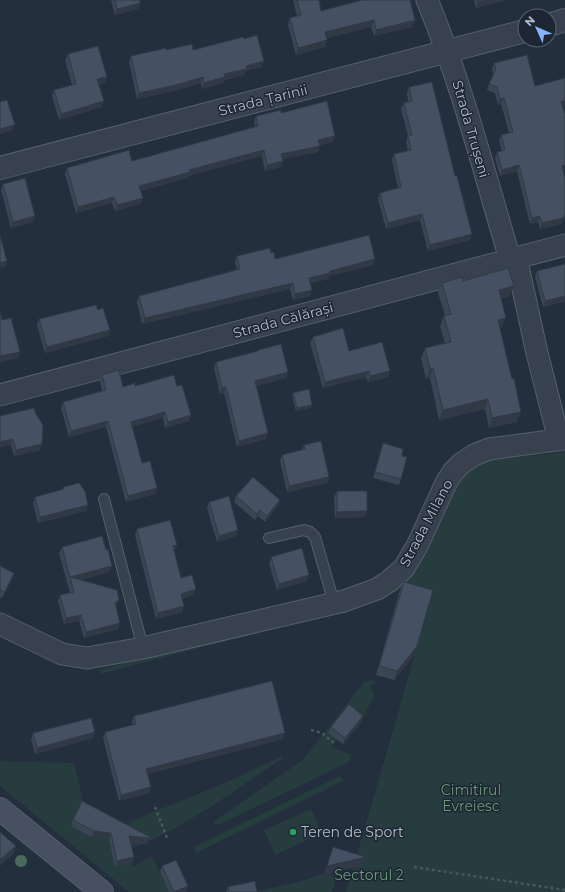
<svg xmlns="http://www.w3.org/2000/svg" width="565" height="892" viewBox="0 0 565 892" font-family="Montserrat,sans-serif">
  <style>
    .green { fill: #263c3f }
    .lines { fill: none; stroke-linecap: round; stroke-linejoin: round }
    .service-casing { stroke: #565f6c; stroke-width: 12 }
    .minor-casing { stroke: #565f6c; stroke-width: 23 }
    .tertiary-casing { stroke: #565f6c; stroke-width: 24 }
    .secondary-casing { stroke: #565f6c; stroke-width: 24 }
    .path { stroke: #44595c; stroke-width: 2.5; stroke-dasharray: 3 3; stroke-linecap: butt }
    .service { stroke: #38414e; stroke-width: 10 }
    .minor { stroke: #38414e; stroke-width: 21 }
    .tertiary { stroke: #38414e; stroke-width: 22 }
    .secondary { stroke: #465061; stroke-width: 22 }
    .tree { fill: #4b6a5d }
    .wall { fill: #3b4654 }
    .shaded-wall { fill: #303945 }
    .building { fill: #455162; stroke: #303945 }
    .leisure-dot { fill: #2e9e5b; stroke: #1d2633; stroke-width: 1.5 }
    .labels { text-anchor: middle; stroke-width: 3; stroke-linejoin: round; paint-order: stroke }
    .street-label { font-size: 14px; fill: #b4bcc9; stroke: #1d2633 }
    .park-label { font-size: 14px; fill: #6b9a76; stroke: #1d2633 }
    .poi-label { font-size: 14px; fill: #b4bcc9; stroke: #1d2633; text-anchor: start }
  </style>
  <rect width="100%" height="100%" fill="#242f3e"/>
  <path class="green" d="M 565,452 L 565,892 L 346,892 L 401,703 L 430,599 L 400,590 L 363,605 L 100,674 L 99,670 L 385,591 L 452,490 C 463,477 473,468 488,460 Z
    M 371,680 L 377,683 L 370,685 L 374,696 L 361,722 L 337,739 L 332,745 L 332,748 L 351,754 L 349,762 L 218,825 L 216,825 L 214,822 L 216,820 L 304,759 L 363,683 Z
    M 282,756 L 283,758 C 231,792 173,838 113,854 L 116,867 L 132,863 L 134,866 L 152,856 L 169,892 L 129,892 L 0,786 L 0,761 L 74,763 L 84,804 L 132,833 L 129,822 L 220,785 Z
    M 340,776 L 343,781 L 196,853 L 194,847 Z
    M 311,809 L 322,833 L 275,855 L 264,830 Z
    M 325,873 L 337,876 L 332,892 L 256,892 L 305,880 Z"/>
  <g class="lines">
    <defs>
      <path id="service" d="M 104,499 L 143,648
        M 269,538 L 304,530 L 310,532 L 315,537 L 334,603"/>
      <path id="minor" d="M 427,0 C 462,84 484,172 510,259
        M 516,257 L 537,353 L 559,440
        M 0,395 L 565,245
        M 0,624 L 62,654 L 87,658 L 143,648 L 344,601 L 377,589 L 388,582 L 404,568 L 417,546 L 446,483 L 453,472 L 462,463 L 474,455 L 489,449 L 565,439"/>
      <path id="tertiary" d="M 549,25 L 565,20
        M 0,168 L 525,31"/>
      <path id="secondary" d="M 0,809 L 102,892"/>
    </defs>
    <use href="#service" class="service-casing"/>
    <use href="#minor" class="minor-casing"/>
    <use href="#tertiary" class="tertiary-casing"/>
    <use href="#secondary" class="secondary-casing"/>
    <path class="path" d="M 311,730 L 322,733 L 335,744
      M 155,807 L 167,838
      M 414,867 L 565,890"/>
    <use href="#service" class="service"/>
    <use href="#minor" class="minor"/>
    <use href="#tertiary" class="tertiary"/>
    <use href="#secondary" class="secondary"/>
  </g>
  <circle class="tree" cx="21" cy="861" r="6"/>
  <path class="wall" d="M 111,0 L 140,0 L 140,3 L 138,9 L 115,15 Z
    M 293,0 L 319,0 L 321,11 L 415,20 L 412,27 L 374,36 L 371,27 L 327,38 L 327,40 L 325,47 L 296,55 L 288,25 L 290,18 L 297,16 Z
    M 474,0 L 506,0 L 476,8 Z
    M 244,39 L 264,61 L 261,67 L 246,71 L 244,75 L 224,80 L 223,83 L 202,89 L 201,83 L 178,90 L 137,99 L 129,62 L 131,56 L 166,50 L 193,50 Z
    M 68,54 L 107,77 L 105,83 L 99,84 L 101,107 L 59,120 L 52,96 L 54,90 L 72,85 L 65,60 Z
    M 494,63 L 535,86 L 565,78 L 565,106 L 563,107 L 565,114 L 565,170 L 563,171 L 565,178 L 565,218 L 561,224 L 540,229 L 538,222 L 530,224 L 517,171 L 500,176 L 495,158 L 497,152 L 502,151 L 499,141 L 501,135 L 509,133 L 501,104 L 498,105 L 495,93 L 487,90 L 493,74 L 492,69 Z
    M 409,87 L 470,240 L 428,251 L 420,220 L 386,229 L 378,199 L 380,193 L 398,188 L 392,160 L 394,154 L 408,151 L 406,142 L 408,136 L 401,109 L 404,103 L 408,101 L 407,93 Z
    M 281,113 L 333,142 L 320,145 L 318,152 L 282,159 L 283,161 L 281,167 L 265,171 L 262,156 L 188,176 L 187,178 L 141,191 L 143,198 L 140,204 L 115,211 L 112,203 L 76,213 L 65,174 L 67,168 L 132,161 L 255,127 L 254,122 L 256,116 Z
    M 3,184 L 33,222 L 11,228 L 1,190 Z
    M 271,253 L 275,259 L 375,259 L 373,265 L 329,276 L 328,279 L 310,283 L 310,296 L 293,300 L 290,289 L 142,324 L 137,302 L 139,296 L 237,270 L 235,262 L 237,256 Z
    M 565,264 L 565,301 L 543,307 L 535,277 L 537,271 Z
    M 463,281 L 510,296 L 501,298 L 502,327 L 500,328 L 517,422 L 489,428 L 485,409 L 439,420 L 430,378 L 426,379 L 421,358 L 425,348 L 445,343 L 440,326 L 444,316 L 445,315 L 438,293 L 442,283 Z
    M 98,310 L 110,330 L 108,336 L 45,353 L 37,325 L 39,319 Z
    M 313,337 L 349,351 L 388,377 L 368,382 L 366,377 L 323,388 L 310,343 Z
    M 258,350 L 288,372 L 286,378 L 256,386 L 268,433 L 266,439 L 237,447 L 224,393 L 220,394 L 214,368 L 216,362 L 257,351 Z
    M 102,375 L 123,387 L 135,386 L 177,386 L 191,415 L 189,421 L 165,428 L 163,418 L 132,427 L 142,463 L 157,488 L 155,494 L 126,502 L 106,427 L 69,437 L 61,408 L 63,402 L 102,391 L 100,381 Z
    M 293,393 L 311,408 L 296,411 L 292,396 Z
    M 0,416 L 40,450 L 14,456 L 11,445 Z
    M 383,443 L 402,456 L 401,479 L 399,485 L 373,478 Z
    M 304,445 L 329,477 L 327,483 L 287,492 L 280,461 L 282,455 L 302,450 Z
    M 63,487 L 88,505 L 86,511 L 38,523 L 33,503 L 35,497 L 62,490 Z
    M 337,491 L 365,517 L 335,518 L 334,497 Z
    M 236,496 L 278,506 L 265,522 L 258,516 L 255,520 L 234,502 Z
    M 209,502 L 236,536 L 217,542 L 207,508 Z
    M 137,529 L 174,551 L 181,578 L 193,595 L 182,599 L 184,606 L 182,612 L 156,619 L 135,535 Z
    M 62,547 L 109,572 L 80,580 L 119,600 L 116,607 L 118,629 L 84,638 L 79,621 L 64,624 L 58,601 L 60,595 L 70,593 L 59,553 Z
    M 271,557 L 307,581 L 277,590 L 269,563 Z
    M 0,566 L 12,579 L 2,598 L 0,597 Z
    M 404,582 L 414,655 L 394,680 L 376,675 L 400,590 Z
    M 134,716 L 283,739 L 148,774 L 151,787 L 149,793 L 119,801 L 103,738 L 105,732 L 133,725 L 132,722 Z
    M 363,716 L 361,722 L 343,744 L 328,733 L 331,727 Z
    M 95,732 L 93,738 L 35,754 L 31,739 L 33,733 Z
    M 73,820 L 147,844 L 130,842 L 134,857 L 132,863 L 115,867 L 109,839 L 92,837 L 71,826 Z
    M 333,847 L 362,865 L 324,875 Z
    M 162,866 L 186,892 L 169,892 L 160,872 Z
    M 228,887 L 257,892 L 226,892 Z"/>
  <path class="shaded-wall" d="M 484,0 L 506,0 L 476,8 L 478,2 Z
    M 140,3 L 138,9 L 115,15 L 117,9 Z
    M 374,20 L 371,27 L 323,39 L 325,32 Z
    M 415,20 L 412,27 L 374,36 L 376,30 Z
    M 327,40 L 325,47 L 296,55 L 298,48 Z
    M 264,61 L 261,67 L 246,71 L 244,75 L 224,80 L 223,83 L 202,89 L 204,83 L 246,66 Z
    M 107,77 L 105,83 L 95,85 L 97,79 Z
    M 203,77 L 201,83 L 178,90 L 137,99 L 139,93 Z
    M 504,98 L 501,104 L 498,105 L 500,99 Z
    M 104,101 L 101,107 L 59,120 L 61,114 Z
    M 561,101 L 565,101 L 565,106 L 559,107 Z
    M 15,125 L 12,131 L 0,134 L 0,129 Z
    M 335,136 L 333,142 L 316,146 L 318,140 Z
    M 320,146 L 318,152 L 279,160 L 281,154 Z
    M 264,150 L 262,156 L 188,176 L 187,178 L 137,192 L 139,186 L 189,170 Z
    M 283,161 L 281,167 L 265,171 L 267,165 Z
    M 519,165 L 517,171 L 500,176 L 502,170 Z
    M 565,165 L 565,170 L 559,172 L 562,166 Z
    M 114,197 L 112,203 L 76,213 L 78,207 Z
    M 143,198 L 140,204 L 115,211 L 117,205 Z
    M 422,214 L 420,220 L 386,229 L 388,223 Z
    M 565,215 L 565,218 L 561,224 L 540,229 L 542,223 Z
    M 35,216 L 33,222 L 11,228 L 13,222 Z
    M 540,216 L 538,222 L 530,224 L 532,218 Z
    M 472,234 L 470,240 L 428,251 L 430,245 Z
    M 375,259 L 373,265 L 329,276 L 328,279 L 307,284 L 309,278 L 330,271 Z
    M 7,261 L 5,267 L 0,268 L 0,263 Z
    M 293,283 L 290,289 L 142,324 L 145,318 Z
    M 514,286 L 510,296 L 495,300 L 499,290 Z
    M 312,290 L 310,296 L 293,300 L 295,294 Z
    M 565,296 L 565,301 L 543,307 L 545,301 Z
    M 506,318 L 502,327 L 495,330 L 498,320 Z
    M 110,330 L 108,336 L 45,353 L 47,347 Z
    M 20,352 L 18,358 L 0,362 L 0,356 Z
    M 433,368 L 430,378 L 426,379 L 430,369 Z
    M 369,371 L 366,377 L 323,388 L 325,382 Z
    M 390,371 L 388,377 L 368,382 L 370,376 Z
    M 288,372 L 286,378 L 253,387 L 255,381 Z
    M 226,387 L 224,393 L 220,394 L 222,388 Z
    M 488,399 L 485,409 L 439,420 L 443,410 Z
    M 312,405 L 311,408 L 296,411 L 297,408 Z
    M 165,412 L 163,418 L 129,428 L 131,422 Z
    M 521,412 L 517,422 L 489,428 L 492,418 Z
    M 191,415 L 189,421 L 165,428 L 168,422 Z
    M 108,421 L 106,427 L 69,437 L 71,431 Z
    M 268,433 L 266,439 L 237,447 L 239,441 Z
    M 13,439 L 11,445 L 0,448 L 0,442 Z
    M 42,444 L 40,450 L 14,456 L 16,450 Z
    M 329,477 L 327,483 L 287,492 L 289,486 Z
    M 157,488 L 155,494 L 126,502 L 128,496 Z
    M 280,500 L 278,506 L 265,522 L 267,516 Z
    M 88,505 L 86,511 L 38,523 L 40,517 Z
    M 260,510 L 258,516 L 255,520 L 257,514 Z
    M 367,511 L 365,517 L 335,518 L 337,512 Z
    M 238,530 L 236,536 L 217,542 L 219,536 Z
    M 177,545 L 174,551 L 170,552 L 173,546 Z
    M 112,566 L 109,572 L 71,583 L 70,577 Z
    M 14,573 L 12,579 L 2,598 L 5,592 Z
    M 309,575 L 307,581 L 277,590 L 279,584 Z
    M 196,589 L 193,595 L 179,600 L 181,594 Z
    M 119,600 L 116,606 L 113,609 L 115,603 Z
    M 184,606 L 182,612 L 156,619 L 158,613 Z
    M 81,615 L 79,621 L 64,624 L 66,618 Z
    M 120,623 L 118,629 L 84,638 L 86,632 Z
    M 417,646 L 414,655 L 394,680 L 397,671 Z
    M 363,716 L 361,722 L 343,744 L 345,738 Z
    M 95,732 L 93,738 L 35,754 L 37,748 Z
    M 285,733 L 283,739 L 144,775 L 146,769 Z
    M 151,787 L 149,793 L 119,801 L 121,795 Z
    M 94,831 L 111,833 L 109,839 L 92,837 Z
    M 129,836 L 149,838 L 147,844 L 127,841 Z
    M 16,846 L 13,855 L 0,866 L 0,860 Z
    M 134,857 L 132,863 L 115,867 L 117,861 Z
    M 366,857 L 362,865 L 324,875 L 327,866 Z
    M 188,886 L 186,892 L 175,892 Z"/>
  <path class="building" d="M 115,0 L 140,0 L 140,3 L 117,9 Z
    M 297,0 L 319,0 L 321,11 L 362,0 L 410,0 L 415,20 L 376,30 L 374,20 L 325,32 L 327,40 L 298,48 L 290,18 L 301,15 Z
    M 477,0 L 484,0 L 478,2 Z
    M 257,35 L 264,61 L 246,66 L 247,69 L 224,74 L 225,77 L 204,83 L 203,77 L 180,84 L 139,93 L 131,56 L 166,48 L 166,50 L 192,44 L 193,50 L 243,37 L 244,39 Z
    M 98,46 L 107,77 L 97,79 L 104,101 L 61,114 L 54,90 L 76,84 L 68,54 Z
    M 527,55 L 535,86 L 565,78 L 565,101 L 561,101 L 565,114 L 565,165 L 562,166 L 565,178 L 565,215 L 563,218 L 542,223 L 540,216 L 532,218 L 519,165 L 502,170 L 497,152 L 505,150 L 501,135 L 513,132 L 504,98 L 500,99 L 497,87 L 489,84 L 496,69 L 494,63 Z
    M 432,82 L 455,176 L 457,176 L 472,234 L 430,245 L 422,214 L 388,223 L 380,193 L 401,187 L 394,154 L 411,150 L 408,136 L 412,135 L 404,103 L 412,101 L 409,87 Z
    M 7,100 L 15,125 L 0,129 L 0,102 Z
    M 327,101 L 335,136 L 318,140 L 320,146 L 281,154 L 283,161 L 267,165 L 264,150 L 189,170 L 190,172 L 139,186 L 143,198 L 117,205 L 114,197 L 78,207 L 67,168 L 129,150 L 132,161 L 258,126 L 256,116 L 281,110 L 281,113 Z
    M 25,178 L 35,216 L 13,222 L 3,184 Z
    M 0,235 L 7,261 L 0,263 Z
    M 369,235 L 375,259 L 330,271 L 330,273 L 309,278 L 312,290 L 295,294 L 293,283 L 145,318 L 139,296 L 240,269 L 237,256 L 270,248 L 271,253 L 274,252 L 275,259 Z
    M 565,264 L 565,296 L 545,301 L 537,271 Z
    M 508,268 L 514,286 L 499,290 L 506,318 L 498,320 L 512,379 L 514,378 L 521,412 L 492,418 L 488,399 L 443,410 L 433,368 L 430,369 L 425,348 L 451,342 L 444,316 L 451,314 L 442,283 L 462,277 L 463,281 Z
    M 96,305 L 98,310 L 103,308 L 110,330 L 47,347 L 39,319 Z
    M 0,311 L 2,320 L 11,318 L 20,352 L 0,356 Z
    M 343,328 L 349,351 L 382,342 L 390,371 L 370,376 L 369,371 L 325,382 L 313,337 Z
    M 281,344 L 288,372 L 255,381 L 268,433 L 239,441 L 226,387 L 222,388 L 216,362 L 258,351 L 258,350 Z
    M 119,370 L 123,387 L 135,383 L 135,386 L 174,375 L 177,386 L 182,385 L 191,415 L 168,422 L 165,412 L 131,422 L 142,463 L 150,461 L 157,488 L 128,496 L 108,421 L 71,431 L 63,402 L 106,390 L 102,375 Z
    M 309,389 L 312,405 L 297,408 L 293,393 Z
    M 34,408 L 36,414 L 43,425 L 42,444 L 16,450 L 13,439 L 0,442 L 0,416 Z
    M 321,441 L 329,477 L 289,486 L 282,455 L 305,449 L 304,445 Z
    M 383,443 L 403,449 L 402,456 L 407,457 L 401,479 L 375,472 Z
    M 253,477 L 280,500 L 267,516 L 260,510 L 257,514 L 236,496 Z
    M 79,483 L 85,491 L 88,505 L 40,517 L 35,497 L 64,489 L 63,487 Z
    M 337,491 L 367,491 L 367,511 L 337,512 Z
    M 229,496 L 238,530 L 219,536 L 209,502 Z
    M 170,520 L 177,545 L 173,546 L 181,578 L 192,575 L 196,589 L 181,594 L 184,606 L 158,613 L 137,529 Z
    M 102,536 L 106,550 L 108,549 L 112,566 L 70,577 L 117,590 L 119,600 L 115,603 L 120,623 L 86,632 L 81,615 L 66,618 L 60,595 L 74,592 L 62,547 Z
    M 302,548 L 309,575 L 279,584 L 271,557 Z
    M 0,566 L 14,573 L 5,592 L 0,590 Z
    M 404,582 L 433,590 L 417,646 L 397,671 L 379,666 Z
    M 272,681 L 285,733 L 146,769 L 151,787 L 121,795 L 105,732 L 136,724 L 134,716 Z
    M 349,704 L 363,716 L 345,738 L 331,727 Z
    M 91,718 L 95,732 L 37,748 L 33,733 Z
    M 82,801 L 150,837 L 149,838 L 129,836 L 134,857 L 117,861 L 111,833 L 94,831 L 73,820 Z
    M 0,832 L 16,846 L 0,860 Z
    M 333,847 L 366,857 L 327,866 Z
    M 176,860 L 188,886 L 174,892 L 162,866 Z
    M 255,881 L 257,892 L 229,892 L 228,887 Z"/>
  <circle class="leisure-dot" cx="293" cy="832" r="4"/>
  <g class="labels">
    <g class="street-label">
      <text transform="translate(263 100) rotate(-14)" y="5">Strada Țarinii</text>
      <text transform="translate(471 129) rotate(74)" y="5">Strada Trușeni</text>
      <text transform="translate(283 320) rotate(-15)" y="5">Strada Călărași</text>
      <text transform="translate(426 523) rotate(-62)" y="5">Strada Milano</text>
    </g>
    <g class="park-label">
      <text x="471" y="795">Cimitirul<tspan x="471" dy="16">Evreiesc</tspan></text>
      <text x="369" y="880">Sectorul 2</text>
    </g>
    <g class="poi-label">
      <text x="301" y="837">Teren de Sport</text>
    </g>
  </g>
  <g transform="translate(537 28) rotate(315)"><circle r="19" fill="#1d2633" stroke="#59626f"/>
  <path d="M0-3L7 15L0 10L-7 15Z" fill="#8ab4f8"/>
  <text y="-6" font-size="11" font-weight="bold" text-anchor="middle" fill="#b4bcc9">N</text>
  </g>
</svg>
